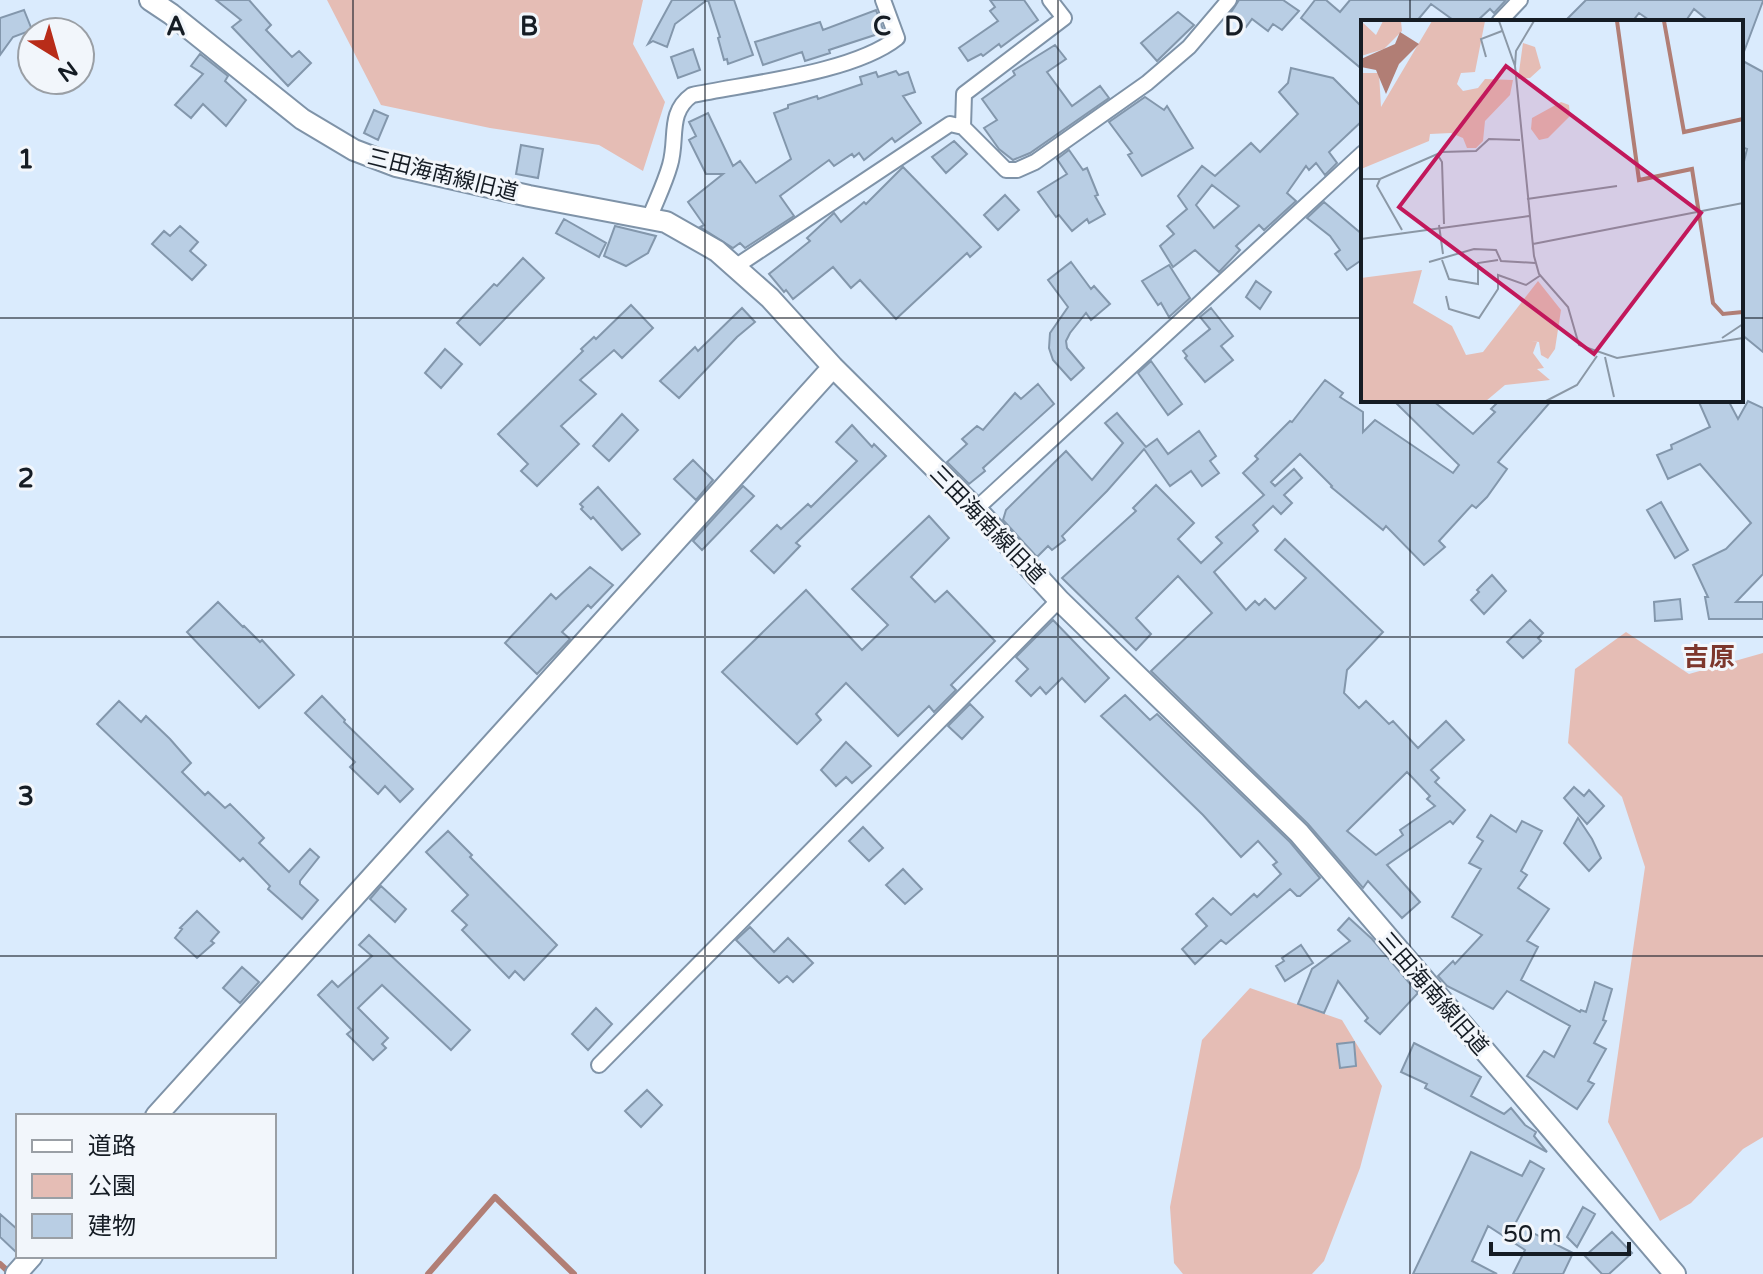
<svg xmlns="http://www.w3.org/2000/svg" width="1763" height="1274" viewBox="0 0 1763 1274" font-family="'Varela Round','Noto Sans JP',sans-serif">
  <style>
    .green { fill: #e5bdb5 }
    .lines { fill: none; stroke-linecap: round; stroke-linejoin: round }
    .stream { stroke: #b17e75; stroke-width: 6 }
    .building { fill: #b9cee4; stroke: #8397ac; stroke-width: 2; fill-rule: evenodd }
    .street-casing { stroke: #7f93a8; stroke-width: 18 }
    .secondary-casing { stroke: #7f93a8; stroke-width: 24 }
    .street { stroke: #fff; stroke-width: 14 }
    .secondary { stroke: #fff; stroke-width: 20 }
    .grid { fill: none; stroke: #151c24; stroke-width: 2; stroke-opacity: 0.55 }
    .labels { text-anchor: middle; stroke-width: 6; stroke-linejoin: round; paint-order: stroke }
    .street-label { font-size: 22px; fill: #151c24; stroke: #f2f6fb }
    .quarter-label { font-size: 26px; font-weight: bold; fill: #7d372c; stroke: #f2f6fb }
    .inset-river { fill: none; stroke: #b17e75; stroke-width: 4 }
    .inset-road { fill: none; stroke: #8b98a6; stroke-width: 2 }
    .view { fill: #c2185b; fill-opacity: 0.15; stroke: #c2185b; stroke-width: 4 }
    .inset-edge { fill: none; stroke: #151c24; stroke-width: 4 }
    .grid-label { font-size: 26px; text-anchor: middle; font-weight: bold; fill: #151c24; stroke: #f2f6fb; stroke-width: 6; stroke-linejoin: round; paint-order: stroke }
  </style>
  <rect width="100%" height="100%" fill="#daebfd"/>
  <path class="green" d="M 327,0 L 643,0 L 633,44 L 665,102 L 643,171 L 599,145 L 490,128 L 381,105 Z
    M 1626,632 L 1689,674 L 1763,653 L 1763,1137 L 1743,1149 L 1691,1203 L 1660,1221 L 1608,1122 L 1645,867 L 1622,797 L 1568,743 L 1575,669 Z
    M 1250,988 L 1342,1020 L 1382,1086 L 1360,1168 L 1324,1261 L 1312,1274 L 1183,1274 L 1174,1263 L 1170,1207 L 1202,1040 Z"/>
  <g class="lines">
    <path class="stream" d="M 0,1264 L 11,1274
      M 428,1274 L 495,1197 L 574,1274"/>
  </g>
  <path class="building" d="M 216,0 L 249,0 L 271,25 L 266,30 L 292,57 L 299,51 L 311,63 L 288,86 L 232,27 L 241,20 Z
    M 672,0 L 707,0 L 675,24 L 667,47 L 653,41 L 648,44 Z
    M 708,0 L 734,0 L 753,55 L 728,64 L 727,59 L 724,60 L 718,38 L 720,37 Z
    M 990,0 L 1024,0 L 1038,20 L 1001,47 L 999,44 L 983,56 L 981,54 L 968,61 L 959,48 L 998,21 L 990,11 L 995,7 Z
    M 1239,0 L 1283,0 L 1299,11 L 1282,30 L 1273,24 L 1268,31 L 1252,19 L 1246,27 L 1230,14 Z
    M 1315,0 L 1326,0 L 1340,12 L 1350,0 L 1506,0 L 1494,13 L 1490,9 L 1476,22 L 1456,22 L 1431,4 L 1416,22 L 1363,22 L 1363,70 L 1301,18 Z
    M 1586,0 L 1763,0 L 1763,1 L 1742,57 L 1741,22 L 1710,22 L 1694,9 L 1685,22 L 1652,22 L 1639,13 L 1632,22 L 1564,22 Z
    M 24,10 L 32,30 L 13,37 L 0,55 L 0,18 Z
    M 876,10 L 884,32 L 829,50 L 830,53 L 805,61 L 802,52 L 763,65 L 755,42 L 820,22 L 823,30 Z
    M 1178,12 L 1194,25 L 1157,61 L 1141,43 Z
    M 1055,45 L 1066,59 L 1047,72 L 1072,106 L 1100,86 L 1109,98 L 1030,153 L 1013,160 L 999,149 L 984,128 L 997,120 L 982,99 L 1015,75 L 1013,71 Z
    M 693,49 L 700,70 L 678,78 L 671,57 Z
    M 200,54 L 228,76 L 225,81 L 246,100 L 226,126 L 203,104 L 191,118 L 175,105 L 203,74 L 191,66 Z
    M 1741,60 L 1763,72 L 1763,352 L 1741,334 L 1741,174 L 1747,149 L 1741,147 Z
    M 1291,68 L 1333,78 L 1363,108 L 1363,120 L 1329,152 L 1337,163 L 1325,175 L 1316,163 L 1309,170 L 1306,166 L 1287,193 L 1296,201 L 1264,230 L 1259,225 L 1236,246 L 1240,250 L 1219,272 L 1195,250 L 1173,267 L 1160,246 L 1174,234 L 1167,226 L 1187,209 L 1178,196 L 1202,166 L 1215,176 L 1251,143 L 1260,152 L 1298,114 L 1279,92 L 1288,83 ZM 1212,185 L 1239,206 L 1214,228 L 1196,205 Z
    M 896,71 L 899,75 L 908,72 L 915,92 L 903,96 L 921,123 L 895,142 L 892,138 L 864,160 L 859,153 L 854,157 L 852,154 L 834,166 L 829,160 L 780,196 L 794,216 L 745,248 L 740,243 L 733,248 L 700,227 L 704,225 L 688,202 L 723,174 L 706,174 L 689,140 L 696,136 L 689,122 L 708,113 L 733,166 L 740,161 L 756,183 L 791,159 L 774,113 L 788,108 L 788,105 L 817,96 L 818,99 L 862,84 L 860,77 L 876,72 L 878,77 Z
    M 1145,97 L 1164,110 L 1167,106 L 1193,148 L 1142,176 L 1128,155 L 1132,153 L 1109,122 Z
    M 374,110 L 388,116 L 378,140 L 364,133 Z
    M 954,141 L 967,154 L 946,173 L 932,157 Z
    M 521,145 L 543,149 L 538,178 L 516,174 Z
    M 1069,150 L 1083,170 L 1087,168 L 1098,195 L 1095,196 L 1105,214 L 1089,223 L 1087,219 L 1072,231 L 1059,215 L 1056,217 L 1038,192 L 1067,174 L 1057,159 Z
    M 903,167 L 981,247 L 970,257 L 967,253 L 896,319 L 860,280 L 851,288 L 833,267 L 793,299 L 786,290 L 784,292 L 769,274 L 810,241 L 807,238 L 834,213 L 841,222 L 864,202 L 866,204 Z
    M 1005,195 L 1019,210 L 998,230 L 984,215 Z
    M 1324,202 L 1363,235 L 1363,259 L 1347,270 L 1335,254 L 1340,250 L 1330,236 L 1307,218 Z
    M 564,219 L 606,243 L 599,257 L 556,233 Z
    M 180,226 L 198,242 L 190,251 L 206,265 L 192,280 L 152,244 L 164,231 L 170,236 Z
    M 615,226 L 656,236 L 648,253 L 626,266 L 604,256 Z
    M 523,258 L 544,278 L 480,345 L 457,323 L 494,284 L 497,286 Z
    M 1071,262 L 1091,289 L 1094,286 L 1110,304 L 1091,320 L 1086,313 L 1070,333 L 1066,341 L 1067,348 L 1084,368 L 1071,380 L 1053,360 L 1049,348 L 1050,333 L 1068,307 L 1048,280 Z
    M 1169,265 L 1190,298 L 1169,317 L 1161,303 L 1158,305 L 1142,281 Z
    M 1256,281 L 1271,292 L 1260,309 L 1246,297 Z
    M 631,305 L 653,328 L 622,358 L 614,350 L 580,380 L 596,394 L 561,426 L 579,444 L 537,486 L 521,471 L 528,464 L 498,434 L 583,351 L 581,349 L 594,337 L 596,339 Z
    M 742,308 L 755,322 L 737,337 L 679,398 L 660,381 L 695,347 L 698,351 Z
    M 1211,308 L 1233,336 L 1221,346 L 1233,360 L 1205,382 L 1185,358 L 1187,356 L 1183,351 L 1210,329 L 1200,317 Z
    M 445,349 L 462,364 L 441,388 L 425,373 Z
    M 1151,361 L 1182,404 L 1168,415 L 1138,373 Z
    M 1325,380 L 1343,393 L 1340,397 L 1363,412 L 1363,432 L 1375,420 L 1453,473 L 1459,465 L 1393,400 L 1432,400 L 1473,434 L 1495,412 L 1491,409 L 1500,400 L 1552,400 L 1498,462 L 1507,469 L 1487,497 L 1476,508 L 1472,505 L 1439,541 L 1445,547 L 1424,565 L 1386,526 L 1383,530 L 1331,487 L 1332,486 L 1300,454 L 1271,482 L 1275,486 L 1294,469 L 1302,478 L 1284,495 L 1292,503 L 1281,514 L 1273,506 L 1253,525 L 1258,531 L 1214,572 L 1246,610 L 1255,601 L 1259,605 L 1265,599 L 1275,609 L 1306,578 L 1275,550 L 1285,539 L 1383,632 L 1347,670 L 1344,693 L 1359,708 L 1366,701 L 1389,724 L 1393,721 L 1418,748 L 1446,721 L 1464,740 L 1431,770 L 1439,778 L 1435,782 L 1465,810 L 1453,824 L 1450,821 L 1387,865 L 1420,902 L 1402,918 L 1368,881 L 1363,888 L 1308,824 L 1151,671 L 1212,613 L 1178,576 L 1136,618 L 1151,634 L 1136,650 L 1062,578 L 1136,511 L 1133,508 L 1156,485 L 1194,523 L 1178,539 L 1201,563 L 1222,543 L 1216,537 L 1264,495 L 1243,473 L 1258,459 L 1255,456 L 1290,421 L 1292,422 ZM 1407,772 L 1430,796 L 1427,799 L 1435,806 L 1400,830 L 1403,835 L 1376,855 L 1347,831 Z
    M 1038,384 L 1054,404 L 983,468 L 985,471 L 969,484 L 947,462 L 967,444 L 962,439 L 977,426 L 983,430 L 1015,393 L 1021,399 Z
    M 1698,400 L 1728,400 L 1738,419 L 1748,401 L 1763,408 L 1763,574 L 1736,602 L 1763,602 L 1763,619 L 1709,619 L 1705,597 L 1708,597 L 1693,565 L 1726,549 L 1751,523 L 1700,464 L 1668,479 L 1657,455 L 1672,449 L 1671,445 L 1710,427 Z
    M 1117,413 L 1146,447 L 1157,439 L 1168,454 L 1199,431 L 1216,456 L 1210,461 L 1219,473 L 1202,486 L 1191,471 L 1170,486 L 1144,449 L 1107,491 L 1062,536 L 1065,540 L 1052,550 L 1048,546 L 1037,557 L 1003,520 L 1006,510 L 1066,451 L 1092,480 L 1123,443 L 1105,423 Z
    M 622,414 L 638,430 L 609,461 L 593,446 Z
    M 852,425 L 872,447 L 874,444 L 886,456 L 796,543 L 800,546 L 774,573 L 751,551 L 777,525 L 781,529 L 808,504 L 811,507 L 857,461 L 836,442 Z
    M 693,460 L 713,480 L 696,500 L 674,479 Z
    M 743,486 L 754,496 L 702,550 L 693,541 Z
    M 598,487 L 640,534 L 622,550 L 593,517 L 591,519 L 581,509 L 583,507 L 580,504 Z
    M 1661,502 L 1688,550 L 1675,558 L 1647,510 Z
    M 929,516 L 949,538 L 911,577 L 935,602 L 947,591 L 995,641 L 951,685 L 956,690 L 934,712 L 929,706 L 898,736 L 846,683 L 816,714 L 821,720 L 797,744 L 722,672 L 806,590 L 862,650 L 888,625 L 852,589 Z
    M 590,567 L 613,585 L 591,608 L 588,605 L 562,632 L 570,639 L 537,674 L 505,643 L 551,594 L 556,599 Z
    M 1492,575 L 1506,591 L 1484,614 L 1471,600 L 1479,592 L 1477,590 Z
    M 1680,599 L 1682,619 L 1655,621 L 1654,602 Z
    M 218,602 L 243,627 L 244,626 L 260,642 L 262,640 L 294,675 L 259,708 L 187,632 Z
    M 1053,620 L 1109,678 L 1085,702 L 1062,678 L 1046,694 L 1040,687 L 1031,696 L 1016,681 L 1028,669 L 1016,657 Z
    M 1530,620 L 1543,633 L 1538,638 L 1541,641 L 1523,658 L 1507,642 Z
    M 1125,695 L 1150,720 L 1157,714 L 1290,842 L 1320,878 L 1300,896 L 1297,896 L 1290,889 L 1226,944 L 1221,940 L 1195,964 L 1182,949 L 1207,926 L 1196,914 L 1213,898 L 1231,915 L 1254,894 L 1257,897 L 1281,874 L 1273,865 L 1277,862 L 1258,841 L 1241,857 L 1203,815 L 1101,716 Z
    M 322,696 L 345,720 L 344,722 L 413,789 L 400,802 L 385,786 L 378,794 L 350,767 L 355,762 L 305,713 Z
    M 119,701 L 141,722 L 146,716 L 170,739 L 191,763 L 182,772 L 205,795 L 208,792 L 225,808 L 230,804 L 264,838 L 259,843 L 289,872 L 310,849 L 319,857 L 300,881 L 300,884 L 318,900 L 302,919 L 268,889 L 270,886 L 243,858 L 240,861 L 97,724 Z
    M 970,704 L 983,717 L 962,739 L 948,726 Z
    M 846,742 L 871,766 L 852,783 L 846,777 L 836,786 L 821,770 Z
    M 1574,787 L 1584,796 L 1589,790 L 1604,806 L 1587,824 L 1564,798 Z
    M 1491,815 L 1516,832 L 1522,821 L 1542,831 L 1521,871 L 1527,875 L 1518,888 L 1549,909 L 1527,941 L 1538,947 L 1521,980 L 1580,1012 L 1581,1010 L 1586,1012 L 1595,982 L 1612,989 L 1603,1020 L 1606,1021 L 1594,1043 L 1606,1049 L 1588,1081 L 1594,1084 L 1577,1109 L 1527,1076 L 1544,1051 L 1554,1057 L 1570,1026 L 1507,991 L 1493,1009 L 1447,986 L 1438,976 L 1453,961 L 1455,964 L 1482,935 L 1452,917 L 1481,869 L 1469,863 L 1483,841 L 1477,837 Z
    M 1578,818 L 1592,839 L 1601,858 L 1589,871 L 1564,843 Z
    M 863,827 L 883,848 L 869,861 L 849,841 Z
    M 448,831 L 472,855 L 470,857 L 557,945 L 524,980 L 515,971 L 509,978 L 462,930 L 467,925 L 452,911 L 468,895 L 426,852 Z
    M 903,869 L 922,889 L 905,904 L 886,885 Z
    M 381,886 L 406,909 L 395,922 L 370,899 Z
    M 197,911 L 219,932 L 211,941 L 214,943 L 197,958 L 175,938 L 182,929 L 180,928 Z
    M 1349,918 L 1372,939 L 1418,993 L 1380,1034 L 1365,1021 L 1368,1018 L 1338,981 L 1324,1013 L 1298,1004 L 1312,969 L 1350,941 L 1338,930 Z
    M 750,927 L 774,952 L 788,938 L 813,963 L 793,982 L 787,976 L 779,983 L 736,940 Z
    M 369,935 L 470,1030 L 451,1050 L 382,985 L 358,1008 L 388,1038 L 382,1044 L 386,1048 L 373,1060 L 347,1034 L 352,1030 L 318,995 L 332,981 L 338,987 L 372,956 L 359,945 Z
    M 1301,945 L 1313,963 L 1285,981 L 1276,966 L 1284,961 L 1282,958 Z
    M 242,967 L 259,982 L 240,1003 L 223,988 Z
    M 596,1008 L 612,1024 L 588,1050 L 572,1034 Z
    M 1354,1042 L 1356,1066 L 1340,1068 L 1337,1044 Z
    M 1414,1043 L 1481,1077 L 1471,1096 L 1504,1114 L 1511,1108 L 1525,1125 L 1536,1132 L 1534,1136 L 1547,1152 L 1425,1088 L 1427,1084 L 1401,1072 Z
    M 647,1090 L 662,1105 L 641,1127 L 625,1111 Z
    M 1471,1152 L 1522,1176 L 1530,1161 L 1544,1169 L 1515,1224 L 1573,1253 L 1563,1274 L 1513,1274 L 1525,1250 L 1488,1226 L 1472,1261 L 1497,1274 L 1413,1274 Z
    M 1583,1207 L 1595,1214 L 1577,1247 L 1567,1237 Z
    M 0,1214 L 18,1230 L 17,1253 L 0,1237 Z
    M 1612,1232 L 1632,1253 L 1609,1274 L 1602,1274 L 1585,1256 Z"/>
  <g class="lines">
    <defs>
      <path id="street" d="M 1499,22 L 1520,0
        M 963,127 L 964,94 L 1064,18 L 1050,0
        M 649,219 C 656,201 665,183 670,165 C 678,138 667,113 692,95 C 749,83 853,73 897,38 L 883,0
        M 735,267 L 950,124 L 963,127 L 1006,170 L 1017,170 L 1035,162 L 1147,83 L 1189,47 L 1229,0
        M 976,509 L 1363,153
        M 599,1065 L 1059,600"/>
      <path id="secondary" d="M 150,0 L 171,14 L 302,119 L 354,150 L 396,166 L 529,196 L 666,222 L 717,251 L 770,298 L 833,367 L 976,509 L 1059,600 L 1299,833 L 1675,1274
        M 156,1116 L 833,367
        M 16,1274 L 32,1256"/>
    </defs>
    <use href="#street" class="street-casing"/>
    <use href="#secondary" class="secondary-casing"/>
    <use href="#street" class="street"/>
    <use href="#secondary" class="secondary"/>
  </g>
  <path class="grid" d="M 353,0 L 353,1274M 705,0 L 705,1274M 1058,0 L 1058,1274M 1410,0 L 1410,22M 0,318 L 1363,318M 1741,318 L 1763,318M 1410,400 L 1410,1274M 0,637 L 1763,637M 0,956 L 1763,956"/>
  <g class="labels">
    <g class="street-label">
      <text transform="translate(443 174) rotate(14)" y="8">三田海南線旧道</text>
      <text transform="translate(988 524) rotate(46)" y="8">三田海南線旧道</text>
      <text transform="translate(1434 993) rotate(49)" y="8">三田海南線旧道</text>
    </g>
    <g class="quarter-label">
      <text x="1709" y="666">吉原</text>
    </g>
  </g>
  <g transform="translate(1361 20)">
    <rect width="382" height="382" fill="#daebfd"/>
    <path d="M 0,1 L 15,15 L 22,1 L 40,1 L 41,11 L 23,29 L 0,36 ZM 71,1 L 124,1 L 114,52 L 100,53 L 96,64 L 102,71 L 117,68 L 124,59 L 152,60 L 149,75 L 124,101 L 122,121 L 115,128 L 106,128 L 102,118 L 90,113 L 69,114 L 68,121 L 0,149 L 0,53 L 18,53 L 20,87 ZM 162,23 L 174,27 L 180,48 L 169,58 L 157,59 ZM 200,82 L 208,85 L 209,96 L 187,118 L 178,120 L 170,109 L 171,98 ZM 61,250 L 52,283 L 91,306 L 105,335 L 122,332 L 177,261 L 200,290 L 194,329 L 187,339 L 180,335 L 178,322 L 170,321 L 176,322 L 172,333 L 183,348 L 176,349 L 189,360 L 144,365 L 125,381 L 0,381 L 0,258 Z" fill="#e5bdb5"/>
    <path d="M 39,12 L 58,24 L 38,44 L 25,74 L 15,50 L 0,47 L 0,39 L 34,24 Z" fill="#b17e75"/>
    <path class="inset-river" d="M 256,1 L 278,160 L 331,149 L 352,283 L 362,294 L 382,292M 303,1 L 323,112 L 382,99"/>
    <path class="inset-road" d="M 138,1 L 154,46M 173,1 L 155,31 L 154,46 L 173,236 L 178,254 L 207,287 L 218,325 L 256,338 L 382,318M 125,37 L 120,19 L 141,11M 76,134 L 81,142 L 83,204M 0,159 L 19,159 L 81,132 L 115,131 L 128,119 L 159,120M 19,159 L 16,166 L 41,210M 166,179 L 256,166M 78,205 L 82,234M 0,219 L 168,196M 172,224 L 382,183M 81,240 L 88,259 L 117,264 L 117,243 L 137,240M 68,242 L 113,229 L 135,230 L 140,241 L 174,243M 85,276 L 88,289 L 118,298 L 137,269 L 137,255 L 165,265 L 180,255M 361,318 L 382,304M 244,337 L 253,377M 185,381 L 216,365 L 236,336"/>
    <path class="view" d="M 145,46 L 340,193 L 233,334 L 38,187 Z"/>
    <rect width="382" height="382" class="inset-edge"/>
  </g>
  <g class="grid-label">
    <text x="176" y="35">A</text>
    <text x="529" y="35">B</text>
    <text x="882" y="35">C</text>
    <text x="1234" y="35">D</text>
    <text x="26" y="168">1</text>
    <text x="26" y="487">2</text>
    <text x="26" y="805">3</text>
  </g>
  <rect x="16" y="1114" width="260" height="144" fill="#f2f6fb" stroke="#9a9fa5" stroke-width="2"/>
  <rect x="32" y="1140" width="40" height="12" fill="#ffffff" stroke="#9a9fa5" stroke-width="2"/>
  <text x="88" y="1154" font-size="24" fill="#151c24">道路</text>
  <rect x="32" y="1174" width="40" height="24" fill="#e5bdb5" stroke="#9a9fa5" stroke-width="2"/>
  <text x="88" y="1194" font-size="24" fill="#151c24">公園</text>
  <rect x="32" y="1214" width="40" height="24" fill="#b9cee4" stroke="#9a9fa5" stroke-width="2"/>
  <text x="88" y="1234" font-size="24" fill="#151c24">建物</text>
  <g transform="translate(56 56) rotate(143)"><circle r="38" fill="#f2f6fb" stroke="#9a9fa5" stroke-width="2"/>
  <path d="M0-6L14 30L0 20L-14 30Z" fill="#b82c19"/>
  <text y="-12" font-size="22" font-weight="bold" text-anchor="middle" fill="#151c24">N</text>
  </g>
  <path d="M1491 1242v12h138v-12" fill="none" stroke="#151c24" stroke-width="4"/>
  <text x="1503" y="1242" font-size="24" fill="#151c24" stroke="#f2f6fb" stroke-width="6" paint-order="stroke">50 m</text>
</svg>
